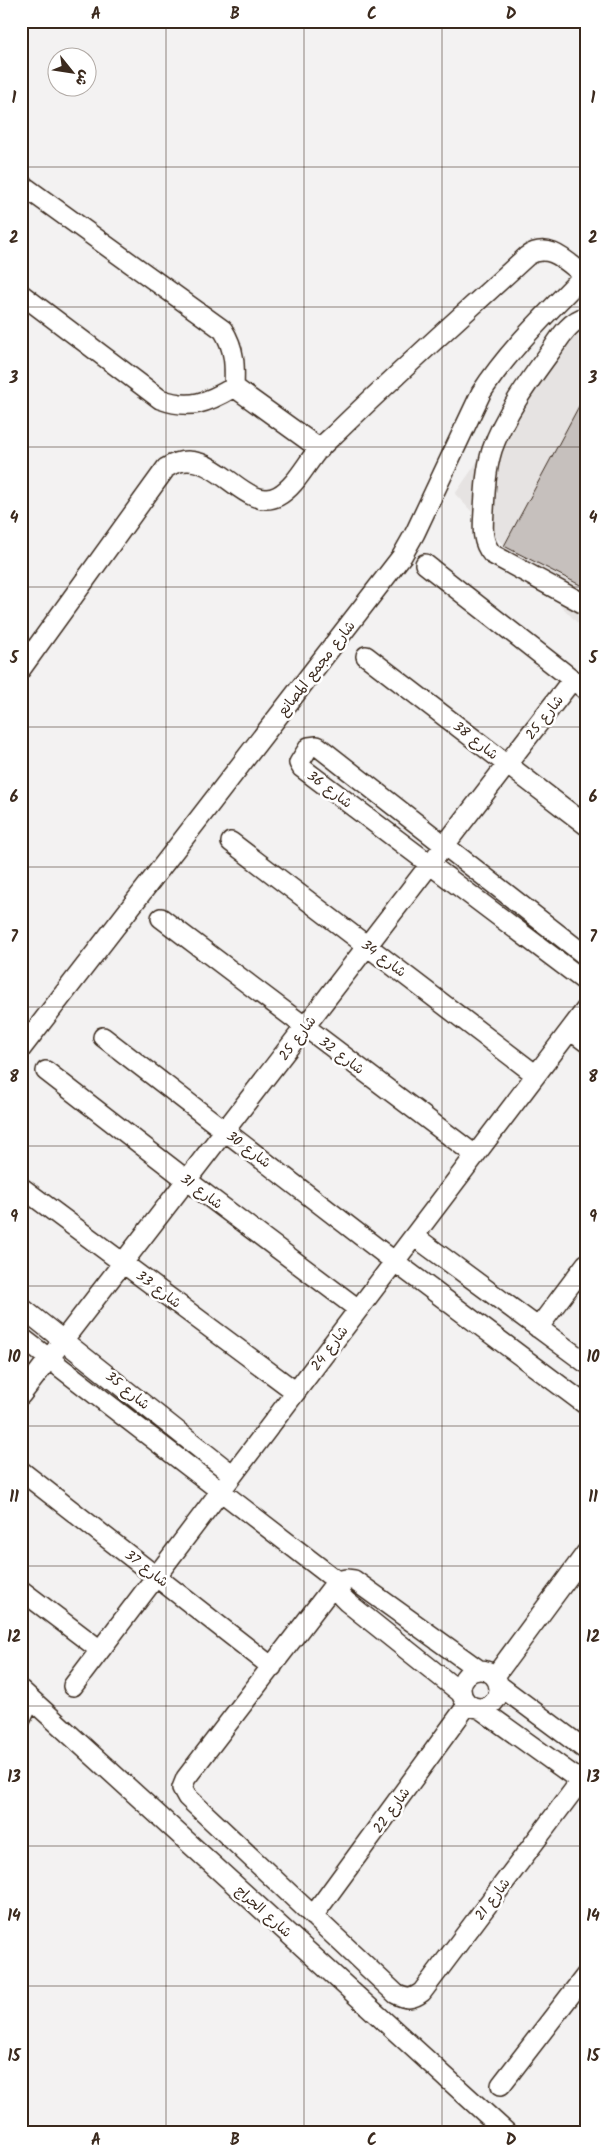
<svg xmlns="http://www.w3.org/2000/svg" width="607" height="2153" viewBox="0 0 607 2153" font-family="Kalam,'Playpen Sans Arabic',sans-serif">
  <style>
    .built { fill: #e6e3e2 }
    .building { fill: #c6c0bd; stroke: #3b2a1e }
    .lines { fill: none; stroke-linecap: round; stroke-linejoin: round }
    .minor-casing { stroke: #3b2a1e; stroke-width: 22 }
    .minor { stroke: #fff; stroke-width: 19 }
    .grid { fill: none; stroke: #3b2a1e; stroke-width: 1; stroke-opacity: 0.55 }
    .labels { text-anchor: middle; stroke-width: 5; stroke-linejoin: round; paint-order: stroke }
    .street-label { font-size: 14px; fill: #3b2a1e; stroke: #fff }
    .neatline { fill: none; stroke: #3b2a1e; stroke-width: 2 }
    .grid-label { font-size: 16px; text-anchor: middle; font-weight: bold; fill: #3b2a1e }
  </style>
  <rect width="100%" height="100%" fill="#f3f2f2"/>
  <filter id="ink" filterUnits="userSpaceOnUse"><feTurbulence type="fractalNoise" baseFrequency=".02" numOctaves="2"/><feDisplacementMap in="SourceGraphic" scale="10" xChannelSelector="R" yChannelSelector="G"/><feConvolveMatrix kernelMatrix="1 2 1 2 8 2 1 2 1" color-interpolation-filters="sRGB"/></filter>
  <g filter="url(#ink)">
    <path class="built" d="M 586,305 L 586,632 L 455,494 Z"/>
    <path class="building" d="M 586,393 L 586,588 L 504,546 Z"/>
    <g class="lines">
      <defs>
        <path id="minor" d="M 21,184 L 223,330 C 235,349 235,366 234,387 L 320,449
          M 21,294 L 160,399 C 190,410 207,403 234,387
          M 586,317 C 570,320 559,339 551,351 C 529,381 504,415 492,450 C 486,470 485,490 484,511 C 483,527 481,541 492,554 L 586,605
          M 425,564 L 586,690
          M 366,656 L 586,825
          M 21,669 L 166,468 C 212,438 242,515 278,496 C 295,487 306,464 318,450 C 323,445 329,439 335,434 C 397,373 463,315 527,256 C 549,241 567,262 584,275
          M 231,842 L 536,1075
          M 161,918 L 475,1155
          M 586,956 L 320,748 L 317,746 L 309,747 L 299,763 L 302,768 L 586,982
          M 570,1030 L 586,1042
          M 103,1037 L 395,1262 L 586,1405
          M 21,1049 L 402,556 L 415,533 L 481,393 C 509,349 549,312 586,273
          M 46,1071 L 188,1181 L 358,1309
          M 21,1187 L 296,1392
          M 414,1236 L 586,1363
          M 21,1307 L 233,1475
          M 538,1328 L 586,1264
          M 21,1337 L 337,1581 L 342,1597 L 347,1602 L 461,1693
          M 21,1395 L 572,680
          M 21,1471 L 272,1667
          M 337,1581 L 186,1778 L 182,1788 L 187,1797 L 396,1994 C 407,2000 413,1999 422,1992 L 579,1783
          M 337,1581 L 346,1579 L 354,1580 L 479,1670
          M 21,1590 L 100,1650
          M461 1689a19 19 0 1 1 38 0a19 19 0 1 1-38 0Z
          M 495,1676 L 586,1553
          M 73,1686 L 586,1009
          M 500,1686 L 586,1750
          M 21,1690 L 506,2132
          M 479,1708 L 575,1777
          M 21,1719 L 31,1699
          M 313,1916 L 468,1704
          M 501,2085 L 586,1975"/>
      </defs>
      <use href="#minor" class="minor-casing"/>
      <use href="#minor" class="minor"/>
    </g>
  </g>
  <path class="grid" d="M 166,21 L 166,2132M 304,21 L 304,2132M 442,21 L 442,2132M 21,167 L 586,167M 21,307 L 586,307M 21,447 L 586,447M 21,587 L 586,587M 21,727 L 586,727M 21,867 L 586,867M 21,1007 L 586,1007M 21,1146 L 586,1146M 21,1286 L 586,1286M 21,1426 L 586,1426M 21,1566 L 586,1566M 21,1706 L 586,1706M 21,1846 L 586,1846M 21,1986 L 586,1986"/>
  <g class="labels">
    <g class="street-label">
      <text transform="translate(316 668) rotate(-52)" y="5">شارع مجمع المصانع</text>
      <text transform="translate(544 717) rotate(-52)" y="5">شارع 25</text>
      <text transform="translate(476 740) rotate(38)" y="5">شارع 38</text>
      <text transform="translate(330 789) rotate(37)" y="5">شارع 36</text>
      <text transform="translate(384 958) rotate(37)" y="5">شارع 34</text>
      <text transform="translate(297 1038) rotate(-53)" y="5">شارع 25</text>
      <text transform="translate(342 1055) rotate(37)" y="5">شارع 32</text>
      <text transform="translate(249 1149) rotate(37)" y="5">شارع 30</text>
      <text transform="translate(202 1191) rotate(37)" y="5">شارع 31</text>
      <text transform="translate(159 1289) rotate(37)" y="5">شارع 33</text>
      <text transform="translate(329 1348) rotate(-53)" y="5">شارع 24</text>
      <text transform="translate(128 1390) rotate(39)" y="5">شارع 35</text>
      <text transform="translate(147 1568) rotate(38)" y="5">شارع 37</text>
      <text transform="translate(391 1810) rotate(-54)" y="5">شارع 22</text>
      <text transform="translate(492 1899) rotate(-53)" y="5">شارع 21</text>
      <text transform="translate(264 1911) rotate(42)" y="5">شارع الجراج</text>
    </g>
  </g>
  <rect width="607" height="2153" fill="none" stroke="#fff" stroke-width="55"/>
  <g transform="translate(72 72) rotate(120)"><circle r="24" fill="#ffffff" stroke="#b1aaa5"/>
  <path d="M0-4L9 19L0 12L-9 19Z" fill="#3b2a1e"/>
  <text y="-8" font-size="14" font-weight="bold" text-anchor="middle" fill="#3b2a1e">ش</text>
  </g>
  <rect x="28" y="28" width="552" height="2098" class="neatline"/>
  <g class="grid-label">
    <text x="96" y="19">A</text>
    <text x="235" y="19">B</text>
    <text x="372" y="19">C</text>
    <text x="511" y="19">D</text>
    <text x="14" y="103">1</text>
    <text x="593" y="103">1</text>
    <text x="14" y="243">2</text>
    <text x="593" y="243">2</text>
    <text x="14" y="383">3</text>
    <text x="593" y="383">3</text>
    <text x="14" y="523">4</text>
    <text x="593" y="523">4</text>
    <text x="14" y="663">5</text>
    <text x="593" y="663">5</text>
    <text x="14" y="802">6</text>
    <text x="593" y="802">6</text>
    <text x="14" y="942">7</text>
    <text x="593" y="942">7</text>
    <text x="14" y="1082">8</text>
    <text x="593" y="1082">8</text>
    <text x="14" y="1222">9</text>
    <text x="593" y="1222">9</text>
    <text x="14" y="1362">10</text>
    <text x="593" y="1362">10</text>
    <text x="14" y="1502">11</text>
    <text x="593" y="1502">11</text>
    <text x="14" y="1642">12</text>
    <text x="593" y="1642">12</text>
    <text x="14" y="1782">13</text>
    <text x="593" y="1782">13</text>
    <text x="14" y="1921">14</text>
    <text x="593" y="1921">14</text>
    <text x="14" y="2061">15</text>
    <text x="593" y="2061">15</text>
    <text x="96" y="2145">A</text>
    <text x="235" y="2145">B</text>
    <text x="372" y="2145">C</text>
    <text x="511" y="2145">D</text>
  </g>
</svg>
